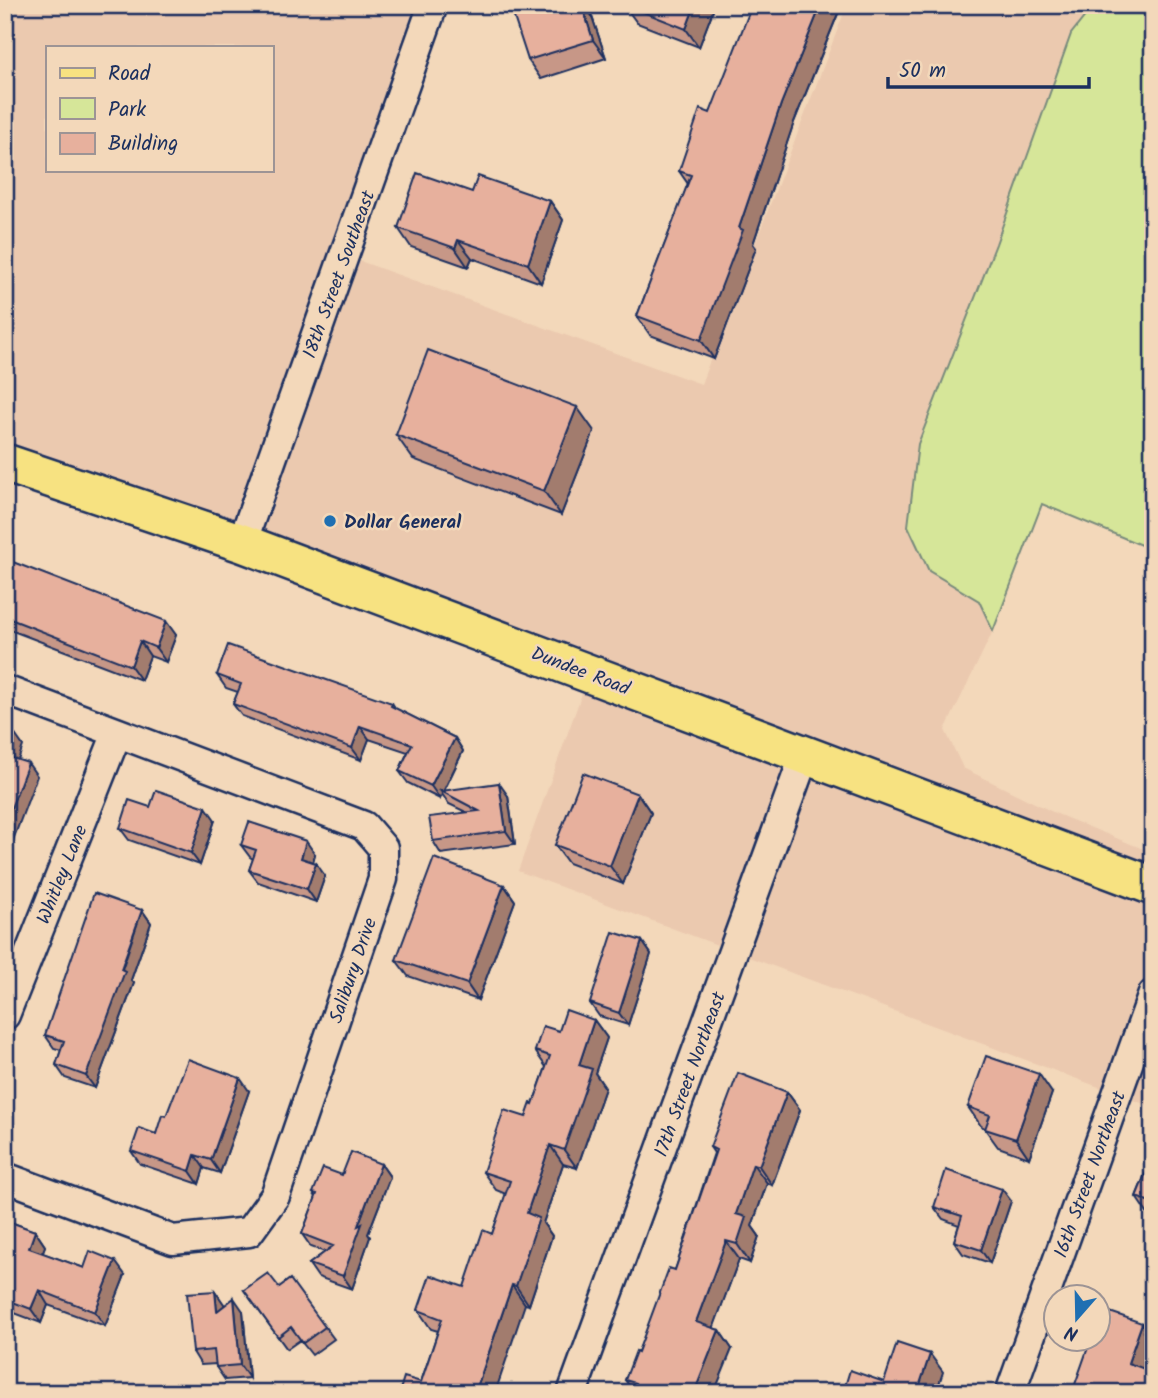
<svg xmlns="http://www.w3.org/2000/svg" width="1158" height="1398" viewBox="0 0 1158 1398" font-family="Kalam,sans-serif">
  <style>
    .built { fill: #ebc9af; fill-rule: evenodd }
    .green { fill: #d6e699; stroke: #788a7c; stroke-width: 2 }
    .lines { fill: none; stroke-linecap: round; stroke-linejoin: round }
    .minor-casing { stroke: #1b2f5e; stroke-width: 33 }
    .major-casing { stroke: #1b2f5e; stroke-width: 42 }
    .minor { stroke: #f3d8ba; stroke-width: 28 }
    .major { stroke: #f7e281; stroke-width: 37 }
    .wall { fill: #c79787; stroke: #1b2f5e; stroke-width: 2 }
    .shaded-wall { fill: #a27b6e; stroke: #1b2f5e; stroke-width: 2 }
    .building { fill: #e7b09d; stroke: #1b2f5e; stroke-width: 2 }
    .poi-dot { fill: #1f6fb2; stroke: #f3d8ba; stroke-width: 2.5 }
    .labels { text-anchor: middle; stroke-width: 5; stroke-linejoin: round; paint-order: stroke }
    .street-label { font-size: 19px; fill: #1b2f5e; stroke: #f3d8ba }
    .poi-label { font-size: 19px; font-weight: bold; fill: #1b2f5e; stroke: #f3d8ba; text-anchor: start }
  </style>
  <rect width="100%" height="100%" fill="#f3d8ba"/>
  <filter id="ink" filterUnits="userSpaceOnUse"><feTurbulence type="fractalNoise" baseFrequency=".0143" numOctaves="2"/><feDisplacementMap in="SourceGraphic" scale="14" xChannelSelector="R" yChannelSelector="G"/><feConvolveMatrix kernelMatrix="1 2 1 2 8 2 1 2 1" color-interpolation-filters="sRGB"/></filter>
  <g filter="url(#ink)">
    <path class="built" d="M 5,5 L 418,5 L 235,524 L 5,446 ZM 47,47 L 271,47 L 271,170 L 47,170 Z
      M 847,5 L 1094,5 L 1071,34 L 996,244 L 918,444 L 908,526 L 929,570 L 980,601 L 993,631 L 945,730 L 963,768 L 1057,814 L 1153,853 L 1153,869 L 261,533 L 357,260 L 701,384 Z
      M 584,688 L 787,764 L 720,946 L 518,871 Z
      M 813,774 L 1153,903 L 1153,953 L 1104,1089 L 746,956 Z
      M 1153,1035 L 1153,1107 L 1130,1099 Z"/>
    <path class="green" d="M 1094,5 L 1153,5 L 1153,550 L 1042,504 L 993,631 L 979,601 L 929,571 L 908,526 L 918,444 L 996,244 L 1071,34 Z"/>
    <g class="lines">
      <defs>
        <path id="minor" d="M 242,543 L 433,5
          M 5,690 L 364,826 L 383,848 L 383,879 L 275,1196 L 249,1232 L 173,1240 L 5,1177
          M 5,1015 L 117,733
          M 572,1393 L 805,754
          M 1010,1393 L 1153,994"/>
        <path id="major" d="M 5,463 L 242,543 L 1153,886"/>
      </defs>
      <use href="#minor" class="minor-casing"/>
      <use href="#major" class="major-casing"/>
      <use href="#minor" class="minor"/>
      <use href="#major" class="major"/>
    </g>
    <path class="wall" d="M 588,5 L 606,58 L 541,79 L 528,60 Z
      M 624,5 L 715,5 L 699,47 L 637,23 Z
      M 839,11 L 794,122 L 753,244 L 756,248 L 714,359 L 650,335 L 637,316 L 688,184 L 679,171 L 710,113 Z
      M 472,192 L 550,201 L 563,220 L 541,283 L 472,258 L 468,267 L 411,247 L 398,228 Z
      M 594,431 L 561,515 L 413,459 L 396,435 Z
      M 5,559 L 176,635 L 166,662 L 150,656 L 141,680 L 5,628 Z
      M 217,675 L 392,703 L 396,709 L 455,738 L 463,751 L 444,791 L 508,796 L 515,844 L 441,854 L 433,841 L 466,812 L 449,804 L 442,794 L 440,799 L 408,783 L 399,771 L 408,752 L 369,739 L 361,760 L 242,716 L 233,704 L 238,692 L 226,688 Z
      M 638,794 L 651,813 L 623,884 L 568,863 L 555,845 Z
      M 150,807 L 215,820 L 200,865 L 129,840 L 120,828 Z
      M 241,845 L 315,854 L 313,862 L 325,876 L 316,902 L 258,882 L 249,870 L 253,859 L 250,857 Z
      M 504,885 L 515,901 L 478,1000 L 408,976 L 396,960 Z
      M 142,910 L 151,923 L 131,980 L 134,983 L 95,1088 L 65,1078 L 56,1065 L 61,1050 L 54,1048 L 45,1035 Z
      M 642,941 L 651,954 L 628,1025 L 599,1016 L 590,1003 Z
      M 594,1020 L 607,1038 L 595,1073 L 605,1088 L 577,1168 L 563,1164 L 543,1223 L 552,1236 L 529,1305 L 525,1304 L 421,1382 L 438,1331 L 431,1329 L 418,1310 L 464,1287 L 492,1234 L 506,1194 L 496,1190 L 483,1172 L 526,1117 L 533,1104 L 546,1067 L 535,1051 L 559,1031 Z
      M 249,1091 L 220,1173 L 204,1168 L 199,1184 L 140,1164 L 131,1151 L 156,1134 L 166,1116 Z
      M 787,1092 L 800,1110 L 772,1185 L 767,1183 L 752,1226 L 759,1236 L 750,1263 L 739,1259 L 713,1328 L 719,1330 L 732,1349 L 632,1389 L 625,1380 L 675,1270 L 714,1153 L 710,1147 Z
      M 1052,1093 L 1029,1158 L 998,1147 L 985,1129 L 985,1128 L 981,1126 L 968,1107 Z
      M 1153,1155 L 1153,1217 L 1149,1216 L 1136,1197 Z
      M 381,1164 L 390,1177 L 368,1234 L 370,1237 L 352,1289 L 318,1277 L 309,1264 L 325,1252 L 311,1247 L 302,1234 L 316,1197 L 313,1193 L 342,1175 Z
      M 1011,1201 L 990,1263 L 963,1254 L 954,1241 L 959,1225 L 943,1219 L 934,1207 Z
      M 5,1220 L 35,1231 L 45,1246 L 42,1253 L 84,1268 L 125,1275 L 105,1326 L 48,1305 L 41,1323 L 9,1311 L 5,1306 Z
      M 279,1287 L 325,1327 L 334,1339 L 312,1355 L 300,1340 L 287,1349 L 244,1290 Z
      M 215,1291 L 224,1305 L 243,1311 L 249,1378 L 225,1380 L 216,1367 L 216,1364 L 201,1365 L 193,1352 Z"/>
    <path class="shaded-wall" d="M 582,5 L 588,5 L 606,58 L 593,40 Z
      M 695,5 L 715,5 L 699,47 L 686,29 Z
      M 821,5 L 835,5 L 839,11 L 794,122 L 753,244 L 756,248 L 714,359 L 701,340 L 781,104 Z
      M 550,201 L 563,220 L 541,283 L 528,264 Z
      M 458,240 L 472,258 L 468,267 L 455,248 Z
      M 577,407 L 594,431 L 561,515 L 544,491 Z
      M 166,621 L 176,635 L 166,662 L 156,648 Z
      M 140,641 L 150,656 L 141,680 L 131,666 Z
      M 360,726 L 369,739 L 361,760 L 352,748 Z
      M 14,733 L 23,746 L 15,769 L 6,756 Z
      M 455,738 L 463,751 L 443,792 L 441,791 L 442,794 L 440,799 L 431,786 Z
      M 28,763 L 37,776 L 6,859 L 5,824 Z
      M 499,783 L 508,796 L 515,844 L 506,831 Z
      M 638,794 L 651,813 L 623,884 L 610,866 Z
      M 206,807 L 215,820 L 200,865 L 191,853 Z
      M 306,841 L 315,854 L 310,871 L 301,858 Z
      M 316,863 L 325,876 L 316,902 L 307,889 Z
      M 504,885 L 515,901 L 478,1000 L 467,984 Z
      M 142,910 L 151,923 L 131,980 L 134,983 L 95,1088 L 86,1076 Z
      M 642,941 L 651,954 L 628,1025 L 619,1013 Z
      M 594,1020 L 607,1038 L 595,1073 L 605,1088 L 577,1168 L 564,1150 L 579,1065 Z
      M 1039,1074 L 1052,1093 L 1029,1158 L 1016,1139 Z
      M 240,1078 L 249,1091 L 220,1173 L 211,1160 Z
      M 787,1092 L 800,1110 L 772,1185 L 759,1166 Z
      M 550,1145 L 563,1164 L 543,1223 L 552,1236 L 529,1305 L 516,1286 L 527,1213 Z
      M 195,1155 L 204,1168 L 199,1184 L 190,1171 Z
      M 381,1164 L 390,1177 L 368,1234 L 370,1237 L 352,1289 L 343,1276 L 358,1226 Z
      M 753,1164 L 767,1183 L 752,1226 L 759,1236 L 750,1263 L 737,1244 L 736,1214 Z
      M 1002,1189 L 1011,1201 L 990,1263 L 981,1250 Z
      M 35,1231 L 45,1246 L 39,1262 L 29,1248 Z
      M 726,1241 L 739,1259 L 709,1340 L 696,1322 Z
      M 115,1261 L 125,1275 L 105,1326 L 95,1312 Z
      M 512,1285 L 525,1304 L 495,1393 L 475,1393 Z
      M 39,1290 L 48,1305 L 41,1323 L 31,1309 Z
      M 215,1291 L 224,1304 L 226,1323 L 217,1311 Z
      M 234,1298 L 243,1311 L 249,1378 L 240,1365 Z
      M 1142,1323 L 1153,1339 L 1153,1344 L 1140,1380 L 1128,1363 Z
      M 719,1330 L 732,1349 L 714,1393 L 694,1393 Z
      M 930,1354 L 943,1372 L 936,1393 L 917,1393 Z"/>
    <path class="building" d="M 510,5 L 582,5 L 593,40 L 528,60 Z
      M 626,5 L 695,5 L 686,29 Z
      M 752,5 L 821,5 L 781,104 L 739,228 L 743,230 L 701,340 L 637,316 L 691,175 L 679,171 L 700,109 L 710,113 Z
      M 417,173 L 472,192 L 478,176 L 550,201 L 528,264 L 458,240 L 455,248 L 398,228 Z
      M 428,350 L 577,407 L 544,491 L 396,435 Z
      M 5,559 L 166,621 L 156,648 L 140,641 L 131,666 L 5,617 Z
      M 228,645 L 392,703 L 391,706 L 455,738 L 431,786 L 399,771 L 412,744 L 360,726 L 352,748 L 233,704 L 241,684 L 217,675 Z
      M 5,730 L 14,733 L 6,756 L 28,763 L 5,824 Z
      M 583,773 L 638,794 L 610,866 L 555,845 Z
      M 499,783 L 506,831 L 433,841 L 429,817 L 479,811 L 441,791 Z
      M 156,790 L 206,807 L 191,853 L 120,828 L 129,800 L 150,807 Z
      M 249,822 L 306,841 L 301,858 L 316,863 L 307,889 L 249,870 L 256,850 L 241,845 Z
      M 434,858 L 504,885 L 467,984 L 396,960 Z
      M 94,893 L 142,910 L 121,969 L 125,971 L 86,1076 L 56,1065 L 64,1041 L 45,1035 Z
      M 613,932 L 642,941 L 619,1013 L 590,1003 Z
      M 566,1010 L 594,1020 L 579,1065 L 592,1069 L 564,1150 L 550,1145 L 527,1213 L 539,1218 L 516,1286 L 512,1285 L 475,1393 L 399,1393 L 404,1377 L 421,1382 L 442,1319 L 418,1310 L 430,1275 L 464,1287 L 483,1230 L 492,1234 L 510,1181 L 483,1172 L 504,1110 L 526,1117 L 531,1103 L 533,1104 L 550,1056 L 535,1051 L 543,1026 L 559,1031 Z
      M 986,1056 L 1039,1074 L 1016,1139 L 985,1129 L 990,1115 L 968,1107 Z
      M 188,1059 L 240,1078 L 211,1160 L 195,1155 L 190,1171 L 131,1151 L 139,1128 L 156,1134 L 162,1115 L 166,1116 Z
      M 738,1073 L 787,1092 L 759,1166 L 753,1164 L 736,1214 L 746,1217 L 737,1244 L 726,1241 L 696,1322 L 719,1330 L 694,1393 L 631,1393 L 635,1383 L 625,1380 L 636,1351 L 638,1352 L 669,1268 L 675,1270 L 716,1150 L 710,1147 Z
      M 351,1152 L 381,1164 L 358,1226 L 362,1224 L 343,1276 L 309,1264 L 333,1246 L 302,1234 L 317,1194 L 313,1193 L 323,1168 L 342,1175 Z
      M 1153,1155 L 1153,1203 L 1136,1197 Z
      M 946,1170 L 1002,1189 L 981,1250 L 954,1241 L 962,1216 L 934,1207 Z
      M 5,1220 L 35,1231 L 29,1248 L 84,1268 L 90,1251 L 115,1261 L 95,1312 L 39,1290 L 31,1309 L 5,1299 Z
      M 268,1273 L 279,1287 L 290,1279 L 325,1327 L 303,1343 L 291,1327 L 278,1337 L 244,1290 Z
      M 215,1291 L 217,1311 L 234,1298 L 240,1365 L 216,1367 L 214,1350 L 193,1352 L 187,1293 Z
      M 1101,1309 L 1142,1323 L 1128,1363 L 1153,1372 L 1153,1393 L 1072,1393 L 1091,1339 L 1098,1339 L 1098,1315 Z
      M 897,1343 L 930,1354 L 917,1393 L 843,1393 L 850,1370 L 884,1382 Z"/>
  </g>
  <circle class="poi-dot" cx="330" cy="521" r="7"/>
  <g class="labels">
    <g class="street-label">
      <text transform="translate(338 274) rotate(-70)" y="7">18th Street Southeast</text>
      <text transform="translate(581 670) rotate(21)" y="7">Dundee Road</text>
      <text transform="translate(61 874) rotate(-68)" y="7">Whitley Lane</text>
      <text transform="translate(352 970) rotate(-71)" y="7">Salibury Drive</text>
      <text transform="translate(689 1074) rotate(-70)" y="7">17th Street Northeast</text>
      <text transform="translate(1089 1174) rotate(-70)" y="7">16th Street Northeast</text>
    </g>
    <g class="poi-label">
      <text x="344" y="528">Dollar General</text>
    </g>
  </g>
  <rect width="1158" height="1398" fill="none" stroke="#f3d8ba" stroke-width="28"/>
  <rect x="14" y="14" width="1130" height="1370" fill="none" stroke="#1b2f5e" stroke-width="2.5" filter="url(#ink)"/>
  <rect x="46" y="46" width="228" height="126" fill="#f3d8ba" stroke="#9d9495" stroke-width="2"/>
  <rect x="60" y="68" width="35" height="10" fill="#f7e281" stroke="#9d9495" stroke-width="2"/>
  <text x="108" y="80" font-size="21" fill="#1b2f5e">Road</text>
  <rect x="60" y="98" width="35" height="21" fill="#d6e699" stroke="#9d9495" stroke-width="2"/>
  <text x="108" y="116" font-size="21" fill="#1b2f5e">Park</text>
  <rect x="60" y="133" width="35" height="21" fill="#e7b09d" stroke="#9d9495" stroke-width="2"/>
  <text x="108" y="150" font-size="21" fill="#1b2f5e">Building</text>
  <g transform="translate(1077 1318) rotate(200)"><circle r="33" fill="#f3d8ba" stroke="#9d9495" stroke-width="2"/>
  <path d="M0-5L12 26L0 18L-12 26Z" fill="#1f6fb2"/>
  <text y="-10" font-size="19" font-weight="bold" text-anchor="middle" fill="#1b2f5e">N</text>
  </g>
  <path d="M888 77v10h201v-10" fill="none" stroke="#1b2f5e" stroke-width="3.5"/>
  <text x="899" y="77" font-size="21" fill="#1b2f5e" stroke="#f3d8ba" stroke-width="5" paint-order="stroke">50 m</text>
</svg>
